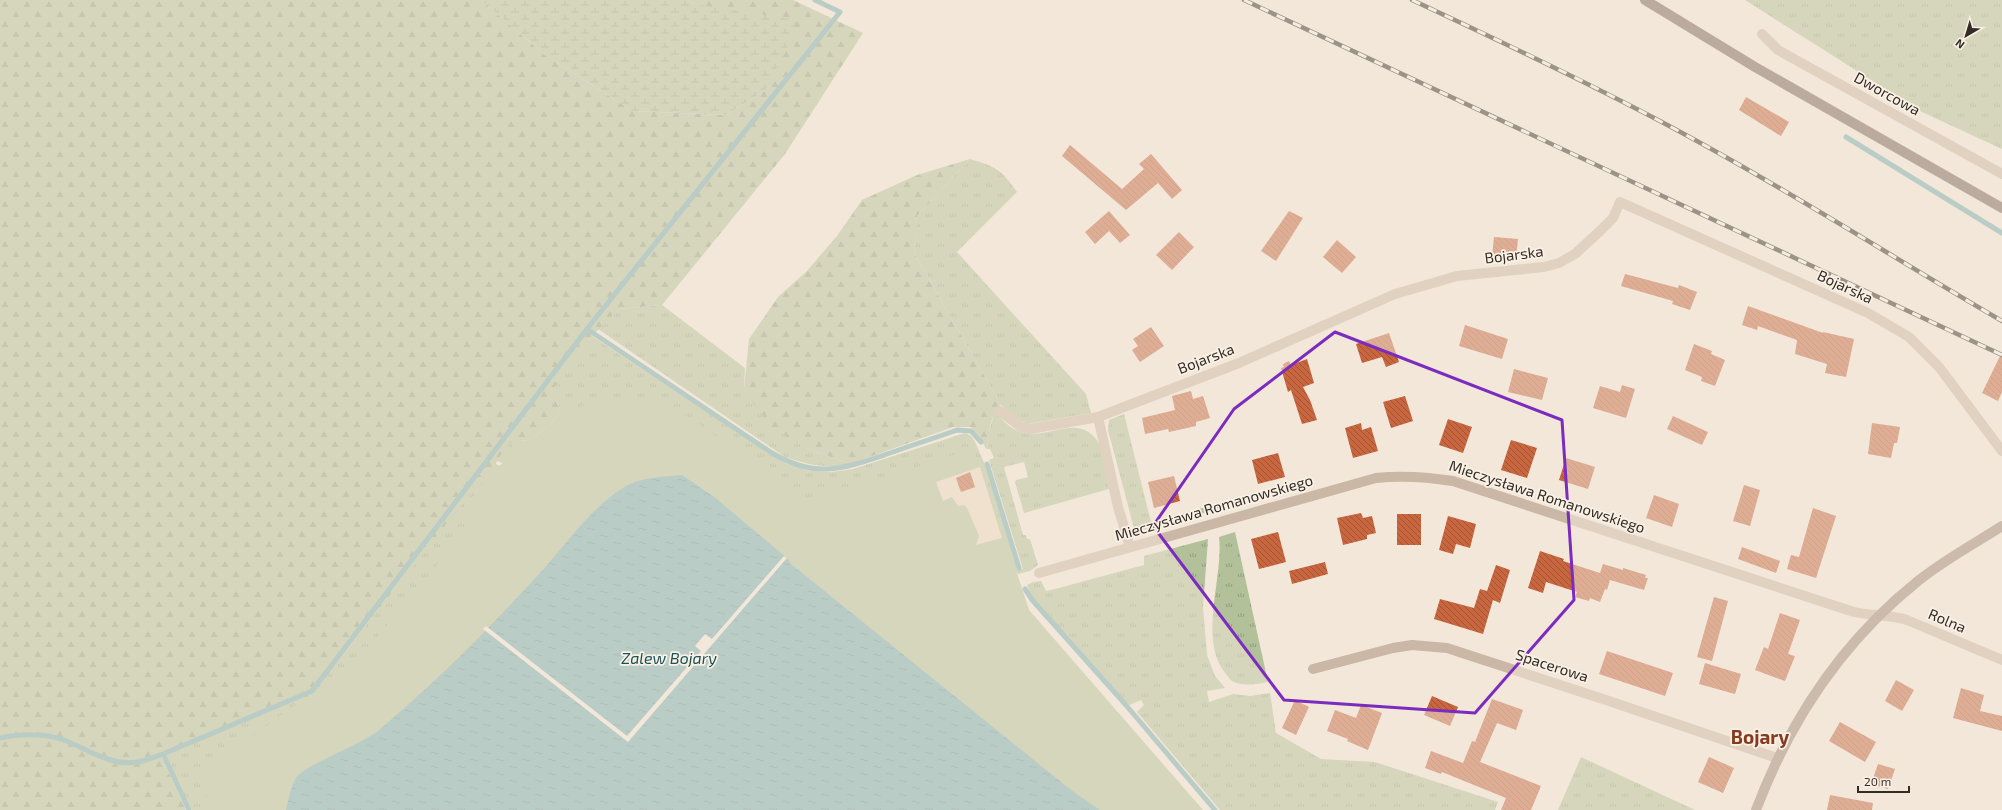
<svg xmlns="http://www.w3.org/2000/svg" width="2002" height="810" viewBox="0 0 2002 810" font-family="'Exo 2',sans-serif">
  <style>
    .grass { fill: url(#grass-tufts) }
    .forest { fill: url(#forest-firs) }
    .wetland { fill: url(#wetland-marsh) }
    .park { fill: #b2c199 }
    .plaza { fill: #ead9bf; fill-rule: evenodd }
    .water { fill: url(#water-ripples) }
    .pier { fill: #f2e7d9 }
    .lines { fill: none; stroke-linecap: round; stroke-linejoin: round }
    .stream { stroke: #77abaf; stroke-width: 5 }
    .building { fill: url(#building-back-hatch) }
    .street { stroke: #cab7a5; stroke-width: 10 }
    .secondary { stroke: #9d8676; stroke-width: 10 }
    .primary { stroke: #786357; stroke-width: 10 }
    .rail-casing { stroke: #352b26; stroke-width: 4.5 }
    .rail { stroke: #f9f1e5; stroke-width: 3; stroke-dasharray: 9; stroke-linecap: butt }
    .marked { fill: none; stroke: #7b2cbf; stroke-width: 3; stroke-linejoin: round }
    .labels { text-anchor: middle; stroke-width: 3.5; stroke-linejoin: round; paint-order: stroke }
    .street-label { font-size: 15px; fill: #352b26; stroke: #f9f1e5 }
    .water-label { font-size: 16px; font-style: italic; fill: #1b5157; stroke: #f9f1e5 }
    .district-label { font-size: 19px; font-weight: bold; fill: #863a1e; stroke: #f9f1e5 }
  </style>
  <defs>
    <pattern id="grass-tufts" width="24" height="20" patternUnits="userSpaceOnUse"><rect width="24" height="20" fill="#b2c199"/><path d="M3 7l-1-3M5 7V3M7 7l1-3M15 17l-1-3M17 17v-4M19 17l1-3" fill="none" stroke="#929d7d"/></pattern>
    <pattern id="forest-firs" width="22" height="20" patternUnits="userSpaceOnUse"><rect width="22" height="20" fill="#b2c199"/><path d="M5 1l3.5 6h-7zM16 11l3.5 6h-7z" fill="#929d7d"/></pattern>
    <pattern id="wetland-marsh" width="20" height="14" patternUnits="userSpaceOnUse"><rect width="20" height="14" fill="#b2c199"/><path d="M1 5h8M5 5V1M11 12h8M15 12V8" fill="none" stroke="#929d7d"/></pattern>
    <pattern id="water-ripples" width="26" height="14" patternUnits="userSpaceOnUse"><rect width="26" height="14" fill="#77abaf"/><path d="M2 4q2-2 4 0t4 0M15 11q2-2 4 0t4 0" fill="none" stroke="#628b8e"/></pattern>
    <pattern id="building-back-hatch" width="6" height="6" patternUnits="userSpaceOnUse"><rect width="6" height="6" fill="#c86640"/><path d="M-1 5l2 2M0 0l6 6M5-1l2 2" fill="none" stroke="#a35435"/></pattern>
  </defs>
  <rect width="100%" height="100%" fill="#f2e7d9"/>
  <path class="grass" d="M 1745,0 L 2002,0 L 2002,149 L 1922,112 Z
    M 970,159 C 996,167 1001,169 1017,192 L 957,252 L 1086,394 L 1091,413 L 1027,424 L 1017,419 L 1001,405 L 914,253 L 917,216 Z
    M 662,305 L 745,368 L 744,390 L 807,448 L 850,464 C 827,469 808,465 785,457 L 598,329 L 619,309 Z
    M 592,336 L 787,464 L 810,471 L 832,472 L 853,469 L 965,433 L 971,436 L 975,442 L 985,465 L 1017,570 L 1023,569 L 989,460 L 994,458 L 990,449 L 986,449 L 989,445 L 989,432 L 995,411 C 1002,420 1012,431 1024,433 C 1052,439 1082,410 1101,447 C 1106,457 1107,478 1109,489 L 1024,513 L 1015,482 L 1016,480 L 1028,477 L 1024,462 L 1004,467 L 1023,535 L 1026,535 L 1027,539 L 1030,539 L 1038,565 L 1030,571 L 1018,574 L 979,536 L 528,474 L 497,461 L 496,464 L 520,476 L 494,472 L 463,509 L 484,527 L 234,810 L 192,810 L 161,756 L 318,686 L 512,440 C 517,441 523,441 528,440 C 538,436 562,418 559,406 C 558,402 552,397 549,393 Z
    M 1124,414 L 1151,522 L 1228,501 L 1229,506 L 1135,532 L 1108,430 L 1109,420 Z
    M 1235,532 L 1268,682 C 1257,684 1243,687 1232,681 C 1230,680 1228,676 1226,674 C 1197,640 1224,577 1219,537 Z
    M 1208,539 L 1203,607 L 1207,655 L 1215,676 L 1225,688 L 1207,691 L 1209,702 L 1233,694 L 1250,696 L 1270,693 L 1276,733 L 1321,759 L 1375,762 L 1498,802 L 1495,810 L 1220,810 L 1137,712 L 1144,705 L 1141,700 L 1129,705 L 1031,596 L 1027,585 L 1033,582 L 1041,581 L 1046,591 L 1055,589 L 1144,565 L 1144,556 Z
    M 1581,757 L 1695,810 L 1558,810 Z"/>
  <path class="forest" d="M 0,0 L 481,0 L 545,55 L 633,111 L 726,115 L 764,91 L 695,4 L 688,0 L 793,0 L 863,33 L 785,154 L 662,305 L 619,309 L 592,336 L 550,393 C 552,397 558,402 559,406 C 562,418 538,436 528,440 C 523,441 517,441 512,441 L 318,686 L 161,756 L 186,810 L 0,810 Z
    M 970,159 L 917,216 L 914,253 L 1001,405 C 991,415 988,431 989,445 L 986,449 L 980,437 L 971,427 L 953,427 L 850,464 L 807,448 L 771,427 L 744,390 L 749,339 L 778,297 L 806,272 L 837,236 L 862,200 L 917,175 Z"/>
  <path class="wetland" d="M 481,0 L 688,0 L 695,4 L 797,20 L 786,51 L 764,91 L 726,115 L 633,111 L 545,55 Z"/>
  <path class="park" d="M 663,399 L 808,501 L 973,449 L 985,475 L 1029,610 L 1203,810 L 212,810 L 199,777 L 286,711 L 346,675 L 467,529 L 463,509 L 494,471 L 526,441 L 539,435 L 573,408 L 607,400 Z"/>
  <path class="plaza" d="M 980,467 L 1002,538 L 976,545 L 979,536 L 967,508 L 964,505 L 958,506 L 952,497 L 943,501 L 936,482 ZM 970,473 L 975,487 L 961,492 L 956,478 Z"/>
  <path class="water" d="M 682,475 L 713,496 L 787,558 L 791,564 L 1071,790 L 1100,810 L 286,810 C 288,801 291,786 296,778 C 306,764 361,745 379,730 C 436,682 489,629 539,574 C 565,546 588,511 621,489 C 639,477 661,477 682,475 Z"/>
  <path class="pier" d="M 784,556 L 787,558 L 628,742 L 483,629 L 486,626 L 627,736 L 701,651 L 695,646 L 705,634 L 712,639 Z"/>
  <g class="lines">
    <path class="stream" d="M 1846,137 L 2002,233
      M 587,329 L 772,453 C 817,480 845,468 890,453 C 912,445 935,438 957,430 L 971,431 L 981,442
      M 987,464 L 1019,568
      M 1025,589 L 1033,601 L 1125,704 L 1215,810
      M 0,738 C 20,734 41,733 61,739 C 85,747 110,767 137,762 C 145,761 155,757 163,754
      M 189,810 L 163,754 L 312,691 L 587,329 L 840,12 L 815,0"/>
  </g>
  <path class="building" d="M 1746,97 L 1789,122 L 1781,136 L 1739,110 Z
    M 1070,145 L 1122,189 L 1144,169 L 1139,164 L 1151,154 L 1182,190 L 1172,199 L 1158,183 L 1126,210 L 1062,156 Z
    M 1109,211 L 1130,235 L 1120,243 L 1109,231 L 1095,244 L 1085,232 Z
    M 1289,211 L 1303,218 L 1276,261 L 1261,251 Z
    M 1179,232 L 1194,247 L 1172,270 L 1156,255 Z
    M 1494,237 L 1518,239 L 1516,259 L 1492,257 Z
    M 1337,240 L 1356,257 L 1342,273 L 1323,257 Z
    M 1625,274 L 1678,288 L 1679,285 L 1697,292 L 1690,310 L 1672,304 L 1673,301 L 1621,286 Z
    M 1748,306 L 1823,333 L 1823,332 L 1854,339 L 1846,377 L 1825,373 L 1827,364 L 1795,354 L 1797,340 L 1758,326 L 1757,330 L 1742,325 Z
    M 1465,325 L 1508,339 L 1502,359 L 1459,346 Z
    M 1151,327 L 1164,346 L 1140,362 L 1132,350 L 1138,346 L 1133,339 Z
    M 1389,333 L 1399,362 L 1386,367 L 1382,357 L 1362,363 L 1356,344 Z
    M 1694,344 L 1712,351 L 1711,354 L 1725,360 L 1715,386 L 1701,381 L 1702,377 L 1685,370 Z
    M 2002,352 L 2002,392 L 1998,401 L 1982,393 Z
    M 1307,359 L 1314,383 L 1303,387 L 1310,400 L 1317,420 L 1302,424 L 1291,390 L 1288,392 L 1281,368 L 1284,367 L 1283,364 L 1289,361 L 1291,365 Z
    M 1514,369 L 1548,378 L 1542,400 L 1508,392 Z
    M 1622,385 L 1635,389 L 1626,418 L 1593,408 L 1600,386 L 1620,392 Z
    M 1191,391 L 1193,399 L 1203,396 L 1210,418 L 1196,422 L 1196,426 L 1169,432 L 1168,429 L 1145,434 L 1142,418 L 1175,410 L 1172,396 Z
    M 1405,396 L 1413,421 L 1391,428 L 1383,402 Z
    M 1673,416 L 1708,432 L 1702,445 L 1667,429 Z
    M 1448,419 L 1472,427 L 1463,453 L 1439,445 Z
    M 1361,423 L 1362,430 L 1371,427 L 1378,451 L 1353,458 L 1345,428 Z
    M 1872,423 L 1900,427 L 1897,443 L 1894,443 L 1891,458 L 1868,454 Z
    M 1511,440 L 1537,448 L 1527,478 L 1501,470 Z
    M 1278,453 L 1285,477 L 1258,484 L 1252,460 Z
    M 1566,458 L 1595,467 L 1588,489 L 1559,480 Z
    M 970,472 L 975,487 L 961,492 L 956,478 Z
    M 1174,476 L 1180,501 L 1154,508 L 1148,482 Z
    M 1744,485 L 1760,490 L 1750,526 L 1733,521 Z
    M 1654,495 L 1679,504 L 1672,527 L 1646,518 Z
    M 1813,508 L 1836,516 L 1816,578 L 1787,569 L 1791,555 L 1799,557 Z
    M 1361,513 L 1363,518 L 1372,516 L 1376,533 L 1367,535 L 1367,539 L 1343,545 L 1337,518 Z
    M 1397,514 L 1421,514 L 1421,545 L 1397,545 Z
    M 1448,516 L 1476,524 L 1470,548 L 1456,544 L 1453,554 L 1439,550 Z
    M 1278,532 L 1286,562 L 1259,569 L 1251,539 Z
    M 1742,547 L 1780,561 L 1776,573 L 1738,559 Z
    M 1540,551 L 1564,559 L 1563,561 L 1600,573 L 1603,564 L 1623,570 L 1623,568 L 1646,575 L 1645,578 L 1648,578 L 1644,590 L 1610,580 L 1607,590 L 1605,589 L 1600,602 L 1590,598 L 1589,601 L 1575,597 L 1577,592 L 1546,582 L 1543,593 L 1528,588 Z
    M 1325,562 L 1328,574 L 1292,584 L 1289,571 Z
    M 1496,565 L 1510,570 L 1500,603 L 1493,600 L 1483,634 L 1434,619 L 1440,599 L 1474,608 L 1480,589 L 1487,591 Z
    M 1714,597 L 1728,601 L 1712,661 L 1697,657 Z
    M 1780,613 L 1800,620 L 1788,654 L 1795,656 L 1785,681 L 1755,670 L 1764,647 L 1768,649 Z
    M 1607,651 L 1673,673 L 1665,696 L 1599,674 Z
    M 1705,663 L 1741,674 L 1735,694 L 1699,684 Z
    M 1896,680 L 1914,690 L 1902,711 L 1885,701 Z
    M 1961,688 L 1984,695 L 1980,711 L 2002,716 L 2002,731 L 1953,718 Z
    M 1432,696 L 1458,707 L 1450,726 L 1424,715 Z
    M 1492,699 L 1523,710 L 1516,730 L 1497,723 L 1480,762 L 1541,786 L 1531,810 L 1501,810 L 1506,798 L 1442,772 L 1441,774 L 1425,768 L 1431,751 L 1463,763 L 1472,741 L 1475,742 Z
    M 1295,700 L 1309,707 L 1296,735 L 1282,728 Z
    M 1361,705 L 1382,713 L 1368,750 L 1347,741 L 1348,739 L 1327,731 L 1335,710 L 1356,718 Z
    M 1840,722 L 1876,742 L 1865,762 L 1829,741 Z
    M 1709,757 L 1734,768 L 1723,793 L 1698,782 Z
    M 1878,764 L 1895,769 L 1888,789 L 1871,784 Z
    M 1830,795 L 1873,803 L 1872,810 L 1827,810 Z"/>
  <g class="lines">
    <path class="street" d="M 1762,34 L 1778,50 L 2002,174
      M 1000,411 L 1021,427 L 1030,429 L 1098,417 L 1239,363 L 1395,294 L 1457,276 L 1544,267 L 1559,263 L 1575,254 L 1600,231 L 1613,218 L 1620,202 L 1868,313 L 1909,337 L 1939,367 L 2002,451
      M 1098,417 L 1118,507 L 1130,547
      M 1039,573 L 1376,478 C 1403,475 1427,477 1453,481 L 1854,612 C 1871,616 1889,614 1907,620 L 2002,660
      M 1313,669 L 1393,648 L 1412,645 L 1447,648 L 1609,701 L 1777,758"/>
    <path class="secondary" d="M 1756,810 C 1790,720 1843,641 1918,581 C 1944,560 1974,544 2002,526"/>
    <path class="primary" d="M 1645,0 L 1755,67 L 2002,208"/>
    <defs>
      <path id="rail" d="M 1244,0 L 2002,355
        M 1412,0 C 1500,41 1587,82 1673,128 C 1785,188 1892,257 2002,321"/>
    </defs>
    <use href="#rail" class="rail-casing"/>
    <use href="#rail" class="rail"/>
  </g>
  <path d="M0 0H2002V810H0ZM 1335,332 L 1562,420 L 1574,600 L 1475,713 L 1284,700 L 1153,526 L 1234,409 Z" fill="#f2e7d9" fill-opacity=".55" fill-rule="evenodd"/>
  <path class="marked" d="M 1335,332 L 1562,420 L 1574,600 L 1475,713 L 1284,700 L 1153,526 L 1234,409 Z"/>
  <g class="labels">
    <g class="street-label">
      <text transform="translate(1887 94) rotate(29)" y="5">Dworcowa</text>
      <text transform="translate(1514 255) rotate(-7)" y="5">Bojarska</text>
      <text transform="translate(1845 287) rotate(25)" y="5">Bojarska</text>
      <text transform="translate(1206 359) rotate(-21)" y="5">Bojarska</text>
      <text transform="translate(1547 497) rotate(18)" y="5">Mieczysława Romanowskiego</text>
      <text transform="translate(1214 508) rotate(-16)" y="5">Mieczysława Romanowskiego</text>
      <text transform="translate(1947 621) rotate(23)" y="5">Rolna</text>
      <text transform="translate(1552 666) rotate(18)" y="5">Spacerowa</text>
    </g>
    <g class="water-label">
      <text x="669" y="664">Zalew Bojary</text>
    </g>
    <g class="district-label">
      <text x="1760" y="744">Bojary</text>
    </g>
  </g>
  <g transform="translate(1966 36) rotate(218)" stroke="#f9f1e5" stroke-width="3" paint-order="stroke">
  <path d="M0-3L7 15L0 10L-7 15Z" fill="#352b26"/>
  <text y="-6" font-size="11" font-weight="bold" text-anchor="middle" fill="#352b26">N</text>
  </g>
  <path d="M1858 786v6h51v-6" fill="none" stroke="#352b26" stroke-width="2"/>
  <text x="1864" y="786" font-size="12" fill="#352b26" stroke="#f9f1e5" stroke-width="3" paint-order="stroke">20 m</text>
</svg>
